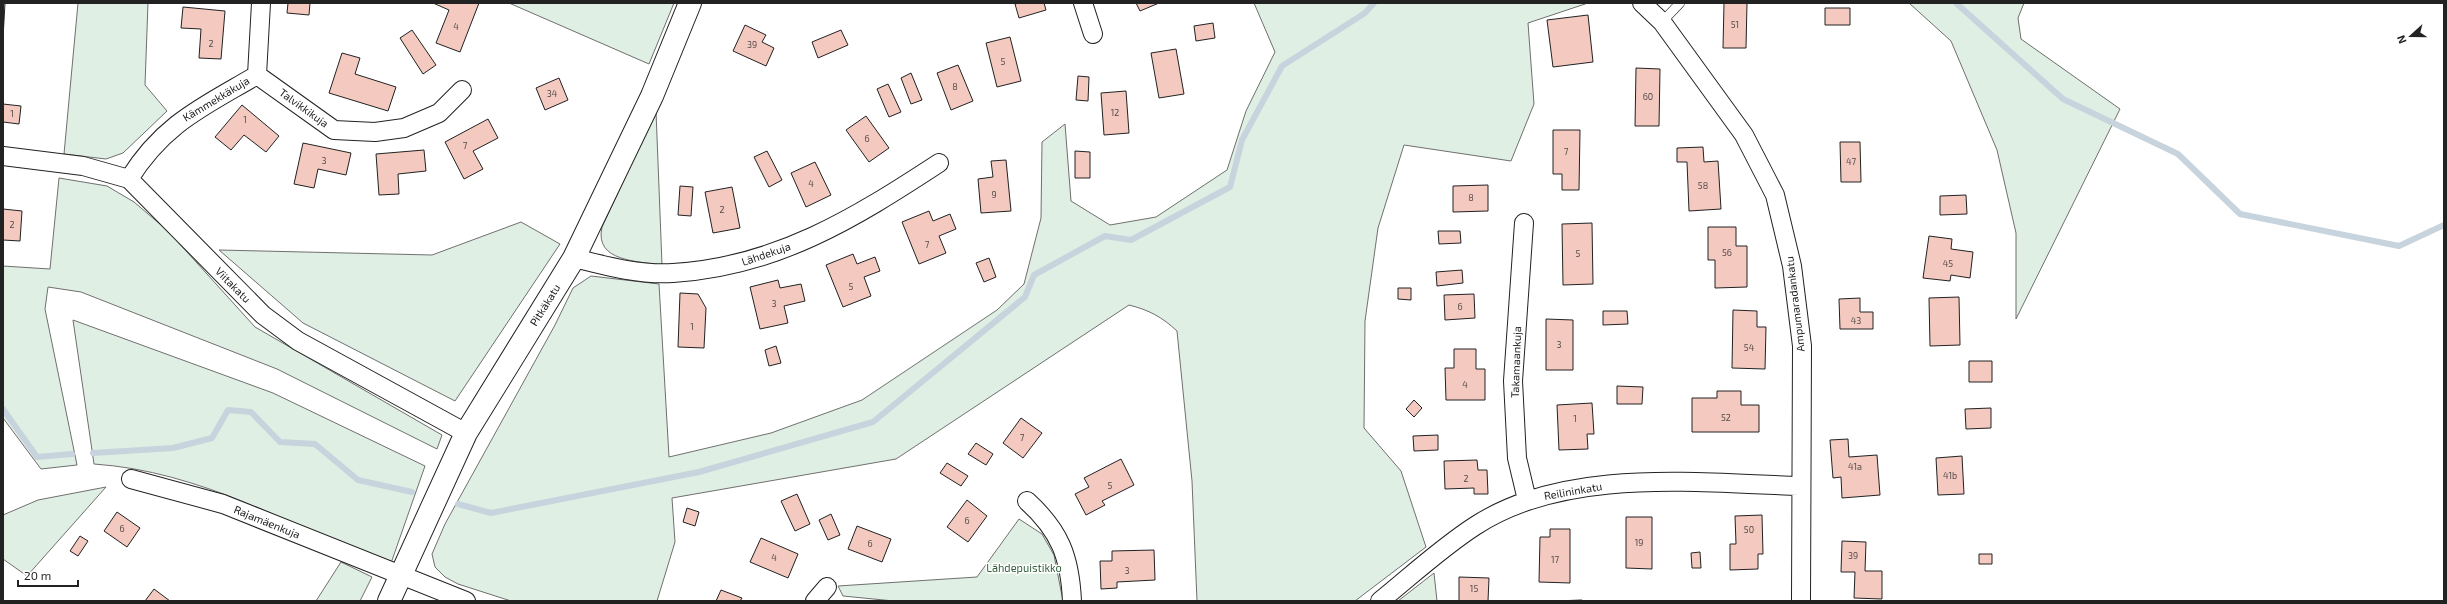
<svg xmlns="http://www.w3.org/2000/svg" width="2447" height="604" viewBox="0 0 2447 604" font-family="'Exo 2',sans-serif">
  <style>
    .green { fill: #e0efe3; stroke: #6f6f6f }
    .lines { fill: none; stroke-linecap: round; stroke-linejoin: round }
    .stream { stroke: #c7d3dd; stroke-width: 6 }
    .building { fill: #f3c9c0; stroke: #222 }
    .service-casing { stroke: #222; stroke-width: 10 }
    .minor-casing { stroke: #222; stroke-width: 20 }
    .tertiary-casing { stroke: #222; stroke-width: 24 }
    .service { stroke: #fff; stroke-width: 9 }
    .minor { stroke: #fff; stroke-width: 18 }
    .tertiary { stroke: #fff; stroke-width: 22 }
    .labels { text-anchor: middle; stroke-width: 3; stroke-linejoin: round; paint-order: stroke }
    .number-label { font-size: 9px; fill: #564c4a }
    .street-label { font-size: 11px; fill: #222; stroke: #fff }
    .park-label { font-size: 11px; fill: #2f5e38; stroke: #fff }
  </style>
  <rect width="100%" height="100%" fill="#fff"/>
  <path class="green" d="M 78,3 L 148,3 L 145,85 L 167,111 L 123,153 L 106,159 L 64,154 Z
    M 509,3 L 674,3 L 649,64 Z
    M 1254,3 L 1588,3 L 1528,23 L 1534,104 L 1511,161 L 1404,145 L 1378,228 L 1365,321 L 1364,428 L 1401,471 L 1426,547 L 1355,601 L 1197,601 L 1192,481 L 1177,331 C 1162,317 1149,310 1129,305 L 896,459 L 672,498 L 675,542 L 657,601 L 511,601 L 458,584 L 445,577 L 435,567 L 432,554 L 445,524 L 555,325 L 573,288 L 591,276 L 659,284 L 669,457 L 771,433 L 862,400 L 997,310 L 1024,284 L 1041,218 L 1042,142 L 1065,124 L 1071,201 L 1110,225 L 1156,217 L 1227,170 L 1246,111 L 1275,52 Z
    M 1909,3 L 2024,3 L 2018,18 L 2021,39 L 2120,109 L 2016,319 L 2016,233 L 1997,150 L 1951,41 Z
    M 656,111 L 662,265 C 638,261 594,262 602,227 Z
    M 59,178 L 107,186 L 134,202 L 168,231 L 255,327 L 442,435 L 437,449 L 277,369 L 81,292 L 48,287 L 45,309 L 77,465 L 41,469 L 3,418 L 3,266 L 50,269 Z
    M 521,222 L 560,244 L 455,401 L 303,323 L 219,250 L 432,255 Z
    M 73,320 L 273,393 L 425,466 L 390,566 C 294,526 200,471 94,464 Z
    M 106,487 L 27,576 L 3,559 L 3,515 L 38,500 Z
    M 1019,519 L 1042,534 L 1054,555 L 1063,601 L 894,601 L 843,596 L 838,586 L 977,577 Z
    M 341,562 L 372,577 L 360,601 L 316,601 Z
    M 1434,573 L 1437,601 L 1398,601 Z"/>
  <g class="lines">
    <path class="stream" d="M 1956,3 L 2063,99 L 2178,154 L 2240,214 L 2399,246 L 2444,225
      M 3,409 L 37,457 L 72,454
      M 93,453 L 173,448 L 212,438 L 228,410 L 251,412 L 280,442 L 315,444 L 358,480 L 412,492
      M 458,504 L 491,513 L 699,472 L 873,422 L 1025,297 L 1034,275 L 1105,236 L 1131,240 L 1230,187 L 1242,140 L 1282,66 L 1365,13 L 1374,3"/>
  </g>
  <path class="building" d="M 3,3 L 5,3 L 3,38 Z
    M 288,3 L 310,3 L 309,15 L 287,13 Z
    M 479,3 L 460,52 L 436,43 L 449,10 L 433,3 Z
    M 1019,3 L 1044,3 L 1046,10 L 1019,18 L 1015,4 Z
    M 1136,3 L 1159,3 L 1140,11 Z
    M 1724,3 L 1747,3 L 1746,48 L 1723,48 Z
    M 183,7 L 225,11 L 221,59 L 199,58 L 201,29 L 181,28 Z
    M 1825,8 L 1850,8 L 1850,25 L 1825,25 Z
    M 1588,15 L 1593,62 L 1553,67 L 1547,20 Z
    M 1213,23 L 1215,38 L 1196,41 L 1194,26 Z
    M 745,25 L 766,35 L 762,42 L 774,48 L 766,66 L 733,51 Z
    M 412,30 L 436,65 L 423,74 L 400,38 Z
    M 841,30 L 848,45 L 818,58 L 812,42 Z
    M 1010,37 L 1021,81 L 997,87 L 986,43 Z
    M 1176,49 L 1184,94 L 1159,98 L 1151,53 Z
    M 342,53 L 360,58 L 355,74 L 396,87 L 388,111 L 329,93 Z
    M 958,65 L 973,101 L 951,110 L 937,73 Z
    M 1636,68 L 1660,69 L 1659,126 L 1635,126 Z
    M 911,73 L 922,100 L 911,104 L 901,78 Z
    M 1078,76 L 1089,77 L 1088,101 L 1076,100 Z
    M 559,78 L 568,100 L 545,110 L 536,88 Z
    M 888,84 L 901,112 L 889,117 L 877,89 Z
    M 1126,91 L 1129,133 L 1104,135 L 1101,93 Z
    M 3,104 L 21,106 L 19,124 L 3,122 Z
    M 242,105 L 279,136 L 266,152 L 244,135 L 231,150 L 215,137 Z
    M 866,116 L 889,148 L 869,162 L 846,130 Z
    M 488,119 L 498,138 L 473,151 L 483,169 L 464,179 L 445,142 Z
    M 1553,130 L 1580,130 L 1579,190 L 1562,190 L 1562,174 L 1553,174 Z
    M 1840,142 L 1860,142 L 1861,182 L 1841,182 Z
    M 303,143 L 351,153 L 346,175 L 318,169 L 314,188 L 294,184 Z
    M 1703,147 L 1704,162 L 1718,161 L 1721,209 L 1689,211 L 1687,162 L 1677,162 L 1677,148 Z
    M 424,150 L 426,171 L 398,174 L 399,194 L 379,195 L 376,154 Z
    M 767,151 L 782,180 L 769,187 L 754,157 Z
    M 1075,151 L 1090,152 L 1090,178 L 1075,178 Z
    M 1006,160 L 1011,211 L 981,213 L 978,179 L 993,177 L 991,161 Z
    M 815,162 L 831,195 L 806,207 L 791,173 Z
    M 1488,185 L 1488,211 L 1453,212 L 1453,186 Z
    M 680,186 L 693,187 L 691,216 L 678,215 Z
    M 732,187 L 740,228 L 713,233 L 705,192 Z
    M 1966,195 L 1967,214 L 1940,215 L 1940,196 Z
    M 3,209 L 22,211 L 20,241 L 3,240 Z
    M 929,211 L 933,221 L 950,214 L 956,229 L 939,236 L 946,253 L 919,264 L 902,222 Z
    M 1592,223 L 1593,284 L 1563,285 L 1562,224 Z
    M 1708,227 L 1736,227 L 1736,246 L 1747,246 L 1747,287 L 1715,288 L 1715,260 L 1708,260 Z
    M 1438,231 L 1460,231 L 1461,243 L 1439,244 Z
    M 1929,236 L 1952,239 L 1951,249 L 1973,252 L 1970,278 L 1951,275 L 1950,281 L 1923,278 Z
    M 853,254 L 857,264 L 875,257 L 880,271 L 864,277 L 871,296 L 843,307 L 826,265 Z
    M 989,258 L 996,277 L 984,282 L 976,263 Z
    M 1462,270 L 1463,283 L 1437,286 L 1436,272 Z
    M 778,280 L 780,288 L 801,284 L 805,301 L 784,306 L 788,323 L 760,329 L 750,287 Z
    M 1398,288 L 1411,288 L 1411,300 L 1398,299 Z
    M 680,293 L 698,294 L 706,308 L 704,348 L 678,347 Z
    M 1474,294 L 1475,318 L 1445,320 L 1444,295 Z
    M 1959,297 L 1960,345 L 1930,346 L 1929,298 Z
    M 1860,298 L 1860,312 L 1873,312 L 1873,329 L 1840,329 L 1839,299 Z
    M 1733,310 L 1757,311 L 1757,327 L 1766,327 L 1765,369 L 1732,368 Z
    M 1603,311 L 1627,311 L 1628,324 L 1603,325 Z
    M 1546,319 L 1573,320 L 1573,370 L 1546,370 Z
    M 776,346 L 781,363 L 769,366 L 765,350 Z
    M 1454,349 L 1476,349 L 1476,369 L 1485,369 L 1485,400 L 1446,400 L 1445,368 L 1454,368 Z
    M 1969,361 L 1992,361 L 1992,382 L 1969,382 Z
    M 1617,386 L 1643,387 L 1642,404 L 1617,404 Z
    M 1717,391 L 1741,391 L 1741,405 L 1759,405 L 1759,432 L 1692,432 L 1692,398 L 1717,398 Z
    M 1414,400 L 1422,408 L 1414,417 L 1406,409 Z
    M 1592,403 L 1594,434 L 1587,434 L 1588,449 L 1559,450 L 1557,405 Z
    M 1991,408 L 1991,428 L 1966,429 L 1965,409 Z
    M 1021,418 L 1042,433 L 1023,458 L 1003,443 Z
    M 1438,435 L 1438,450 L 1414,451 L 1413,436 Z
    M 1848,439 L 1849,457 L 1877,455 L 1880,495 L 1842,498 L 1841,477 L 1833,478 L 1830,440 Z
    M 976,443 L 993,454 L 986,465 L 968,454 Z
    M 1962,456 L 1964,494 L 1938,495 L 1936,458 Z
    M 1121,459 L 1134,485 L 1102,501 L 1105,505 L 1086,515 L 1075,494 L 1089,487 L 1084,478 Z
    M 1477,460 L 1478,470 L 1487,470 L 1488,494 L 1474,494 L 1474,488 L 1445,489 L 1444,461 Z
    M 947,463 L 968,476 L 961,486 L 940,473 Z
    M 797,494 L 810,524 L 795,531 L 781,501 Z
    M 967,500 L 987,516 L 968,542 L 947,527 Z
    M 687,508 L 699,512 L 695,526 L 683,522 Z
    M 117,512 L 140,528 L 127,547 L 104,531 Z
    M 831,514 L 840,535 L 828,540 L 819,520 Z
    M 1762,515 L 1763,554 L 1758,554 L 1758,569 L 1730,570 L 1730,544 L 1736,544 L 1735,516 Z
    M 1626,517 L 1652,517 L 1652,569 L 1626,568 Z
    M 857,526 L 891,539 L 882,562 L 848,549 Z
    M 1550,529 L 1570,529 L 1570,583 L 1539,582 L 1540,537 L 1550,537 Z
    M 80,536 L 88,541 L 78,556 L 70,551 Z
    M 761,538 L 798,554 L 788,578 L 750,562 Z
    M 1842,541 L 1866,542 L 1865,571 L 1882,571 L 1882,599 L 1854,598 L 1855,572 L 1841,572 Z
    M 1154,550 L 1155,580 L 1117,582 L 1117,588 L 1101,589 L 1100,561 L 1112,561 L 1112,551 Z
    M 1700,552 L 1701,568 L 1692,568 L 1691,553 Z
    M 1979,554 L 1992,554 L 1992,564 L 1979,564 Z
    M 1459,577 L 1489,578 L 1488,601 L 1459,601 Z
    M 154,589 L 170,601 L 145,601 Z
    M 721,590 L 742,598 L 740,601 L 716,601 Z
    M 1582,600 L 1582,601 L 1555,601 Z"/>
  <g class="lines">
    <defs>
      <path id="service" d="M 1662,22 L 1680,3"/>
      <path id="minor" d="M 1083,3 L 1093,34
        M 1642,3 L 1662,22 L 1744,135 L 1775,195 L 1792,266 L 1802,346 L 1801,601
        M 257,75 L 334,130 L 375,132 L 404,128 L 439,113 L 462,90
        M 3,156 L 83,166 L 129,179 L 263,315 L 298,341 L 466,433
        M 129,179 C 164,123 203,107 257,75 L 261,3
        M 1524,223 L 1513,381 L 1517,458 L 1527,500
        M 574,258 C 606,266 639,275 673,273 C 776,267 855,218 939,163
        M 131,479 L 223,504 L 466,601
        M 1027,501 C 1060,531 1070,557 1072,601
        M 815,601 L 827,587
        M 1380,601 C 1411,576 1441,548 1475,526 C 1565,467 1696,483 1799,486"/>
      <path id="tertiary" d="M 389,601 L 466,433 L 574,258 L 652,96 L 690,3"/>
    </defs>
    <use href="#service" class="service-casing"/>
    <use href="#minor" class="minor-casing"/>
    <use href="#tertiary" class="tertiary-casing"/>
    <use href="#service" class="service"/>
    <use href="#minor" class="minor"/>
    <use href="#tertiary" class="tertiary"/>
  </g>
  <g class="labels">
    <g class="number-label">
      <text x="1735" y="28">51</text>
      <text x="456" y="30">4</text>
      <text x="211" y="47">2</text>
      <text x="752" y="48">39</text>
      <text x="1003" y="65">5</text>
      <text x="955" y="90">8</text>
      <text x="552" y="97">34</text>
      <text x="1648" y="100">60</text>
      <text x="1115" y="116">12</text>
      <text x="12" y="117">1</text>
      <text x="245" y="123">1</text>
      <text x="867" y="142">6</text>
      <text x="465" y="149">7</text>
      <text x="1566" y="155">7</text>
      <text x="324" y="164">3</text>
      <text x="1851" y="165">47</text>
      <text x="811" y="187">4</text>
      <text x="1703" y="189">58</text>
      <text x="994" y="198">9</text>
      <text x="1471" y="201">8</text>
      <text x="722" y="213">2</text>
      <text x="12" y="228">2</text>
      <text x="927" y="248">7</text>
      <text x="1727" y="256">56</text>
      <text x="1578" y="257">5</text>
      <text x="1948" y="267">45</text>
      <text x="851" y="290">5</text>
      <text x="774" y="307">3</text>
      <text x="1460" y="310">6</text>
      <text x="1856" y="324">43</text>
      <text x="692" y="330">1</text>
      <text x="1559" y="348">3</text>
      <text x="1749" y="351">54</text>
      <text x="1465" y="388">4</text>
      <text x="1726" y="421">52</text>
      <text x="1575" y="422">1</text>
      <text x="1022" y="441">7</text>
      <text x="1855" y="470">41a</text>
      <text x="1950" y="479">41b</text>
      <text x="1466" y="482">2</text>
      <text x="1110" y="489">5</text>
      <text x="967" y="524">6</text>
      <text x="122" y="532">6</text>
      <text x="1749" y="533">50</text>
      <text x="1639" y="546">19</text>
      <text x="870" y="547">6</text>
      <text x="1853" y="559">39</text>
      <text x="774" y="561">4</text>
      <text x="1555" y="563">17</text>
      <text x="1127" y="574">3</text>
      <text x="1474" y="592">15</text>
    </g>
    <g class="street-label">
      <text transform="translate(216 99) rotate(-31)" y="4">Kämmekkäkuja</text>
      <text transform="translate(304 108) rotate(36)" y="4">Talvikkikuja</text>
      <text transform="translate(766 254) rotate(-19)" y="4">Lähdekuja</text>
      <text transform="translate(233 285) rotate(45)" y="4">Viitakatu</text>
      <text transform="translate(1795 304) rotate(-97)" y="4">Ampumaradankatu</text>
      <text transform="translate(545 305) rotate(-58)" y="4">Pitkäkatu</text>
      <text transform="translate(1516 362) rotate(-88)" y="4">Takamaankuja</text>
      <text transform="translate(1573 491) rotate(-10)" y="4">Reilininkatu</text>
      <text transform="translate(267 522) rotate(22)" y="4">Rajamäenkuja</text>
    </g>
    <g class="park-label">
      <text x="1024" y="572">Lähdepuistikko</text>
    </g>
  </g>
  <rect width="2447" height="604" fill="none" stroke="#222222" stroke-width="8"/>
  <g transform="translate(2411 36) rotate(249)" stroke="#ffffff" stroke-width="3" paint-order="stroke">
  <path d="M0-3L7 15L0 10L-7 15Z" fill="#222222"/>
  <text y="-6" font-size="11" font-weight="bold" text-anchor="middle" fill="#222222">N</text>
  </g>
  <path d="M18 580v6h60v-6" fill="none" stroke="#222222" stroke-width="2"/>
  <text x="24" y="580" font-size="12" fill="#222222" stroke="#ffffff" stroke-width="3" paint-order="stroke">20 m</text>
</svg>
